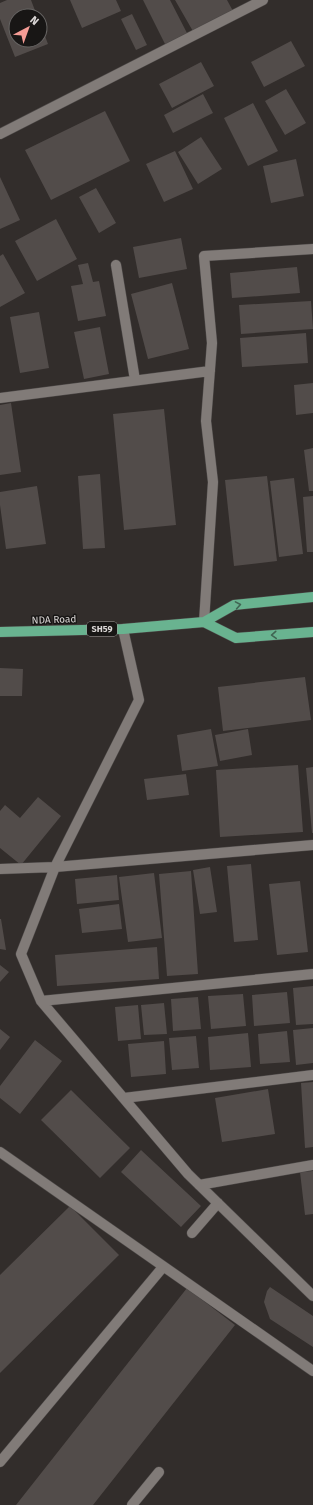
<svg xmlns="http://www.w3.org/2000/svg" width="313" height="1505" viewBox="0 0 313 1505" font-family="'Fira Sans',sans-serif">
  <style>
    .building { fill: #524c4a }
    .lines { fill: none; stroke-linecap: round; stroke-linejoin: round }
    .minor-casing { stroke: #4c4847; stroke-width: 11 }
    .major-casing { stroke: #4c4847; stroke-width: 11 }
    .minor { stroke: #817b78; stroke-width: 10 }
    .major { stroke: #69b390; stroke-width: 10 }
    .oneway { stroke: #406452 }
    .labels { text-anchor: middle; stroke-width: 3; stroke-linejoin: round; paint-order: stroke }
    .shield { fill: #181615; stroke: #a19e9d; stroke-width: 1 }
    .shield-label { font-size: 9px; font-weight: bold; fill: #dcd8d7 }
    .street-label { font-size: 10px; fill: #dcd8d7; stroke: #181615 }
  </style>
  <rect width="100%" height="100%" fill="#322d2b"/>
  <path class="building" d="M 7,0 L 31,0 L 37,16 L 16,16 L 16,40 L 40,40 L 40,23 L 48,44 L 15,57 L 0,19 L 0,3 Z
    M 70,0 L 116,0 L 121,11 L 82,28 Z
    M 143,0 L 170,0 L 188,35 L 166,46 Z
    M 175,0 L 227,0 L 233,11 L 194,33 Z
    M 132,14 L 147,45 L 136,50 L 121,19 Z
    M 291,41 L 305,66 L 264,87 L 251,62 Z
    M 201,62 L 214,86 L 172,108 L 159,84 Z
    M 286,89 L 306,123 L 285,135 L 265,101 Z
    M 203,94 L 213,113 L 173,133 L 164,115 Z
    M 253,103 L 278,151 L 248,166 L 224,118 Z
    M 105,111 L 130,161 L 51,200 L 25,150 Z
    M 201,137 L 222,169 L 198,184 L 178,152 Z
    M 175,151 L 193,189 L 164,202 L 146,164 Z
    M 296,159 L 304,196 L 271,203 L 263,166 Z
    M 0,177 L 20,220 L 0,229 Z
    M 96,188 L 116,223 L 99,233 L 79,197 Z
    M 56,219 L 77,259 L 37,281 L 15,241 Z
    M 181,238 L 187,269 L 139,278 L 133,247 Z
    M 3,254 L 25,293 L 0,307 L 0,256 Z
    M 88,263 L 93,282 L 99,281 L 106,316 L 78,321 L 71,286 L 83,284 L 78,265 Z
    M 297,267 L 300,293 L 232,298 L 230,273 Z
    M 172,283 L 189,349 L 148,359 L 131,294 Z
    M 311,301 L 313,329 L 241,334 L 239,305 Z
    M 39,312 L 49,368 L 20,373 L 10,317 Z
    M 100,327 L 109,374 L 84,379 L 74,332 Z
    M 306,333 L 308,363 L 242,367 L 240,338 Z
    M 313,383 L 313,413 L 296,415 L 294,385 Z
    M 11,403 L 21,472 L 0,475 L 0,405 Z
    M 164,409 L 176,525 L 124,530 L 113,414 Z
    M 313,448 L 313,491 L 309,491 L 304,450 Z
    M 100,474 L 105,548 L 83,549 L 78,476 Z
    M 267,476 L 277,561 L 234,566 L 225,480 Z
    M 294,478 L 303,554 L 279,557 L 270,481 Z
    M 37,486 L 46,544 L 6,549 L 0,505 L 0,492 Z
    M 313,496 L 313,552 L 307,552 L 303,497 Z
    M 0,668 L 23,669 L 22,696 L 0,696 Z
    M 305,677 L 311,720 L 223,731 L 218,687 Z
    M 211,729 L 218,766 L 182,771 L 177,735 Z
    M 248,729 L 252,755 L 220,761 L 215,735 Z
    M 298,765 L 303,832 L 220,837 L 216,770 Z
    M 313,767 L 313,833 L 312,833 L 306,768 Z
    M 186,774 L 189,795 L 147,800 L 144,779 Z
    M 38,797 L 61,816 L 21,865 L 0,848 L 0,811 L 5,805 L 20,818 Z
    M 251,864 L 258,940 L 234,942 L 227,866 Z
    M 210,867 L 217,912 L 200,914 L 193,870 Z
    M 191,871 L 198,974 L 167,976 L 159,874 Z
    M 154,873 L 162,938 L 128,942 L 119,877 Z
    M 117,875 L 119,900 L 77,904 L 75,879 Z
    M 300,881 L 308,952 L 277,955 L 269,884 Z
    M 119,904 L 122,929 L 82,933 L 79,909 Z
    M 0,919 L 1,919 L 6,950 L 0,949 Z
    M 157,947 L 159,979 L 57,986 L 55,955 Z
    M 0,965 L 9,972 L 0,982 Z
    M 313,986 L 313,1024 L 296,1025 L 293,988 Z
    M 287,992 L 290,1023 L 254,1026 L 252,995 Z
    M 243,994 L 246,1026 L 211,1029 L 208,996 Z
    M 198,997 L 201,1029 L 173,1031 L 171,999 Z
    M 164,1003 L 167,1034 L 144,1035 L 141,1005 Z
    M 138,1005 L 141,1039 L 118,1041 L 115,1007 Z
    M 313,1028 L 313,1063 L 296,1065 L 293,1030 Z
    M 0,1029 L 10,1037 L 0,1050 Z
    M 287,1031 L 290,1062 L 260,1064 L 258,1034 Z
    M 248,1033 L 251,1067 L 210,1070 L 208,1037 Z
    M 196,1036 L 199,1068 L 172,1070 L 169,1038 Z
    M 35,1040 L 62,1061 L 20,1114 L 0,1098 L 0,1086 Z
    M 164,1041 L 166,1074 L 131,1077 L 128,1044 Z
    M 313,1082 L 313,1147 L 305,1148 L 301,1083 Z
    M 268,1089 L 275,1134 L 222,1142 L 215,1098 Z
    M 71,1090 L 130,1148 L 100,1178 L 41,1120 Z
    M 141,1150 L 201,1206 L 181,1227 L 121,1172 Z
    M 313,1171 L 313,1214 L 305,1215 L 300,1172 Z
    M 70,1206 L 119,1255 L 0,1373 L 0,1275 Z
    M 270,1287 L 313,1316 L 313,1347 L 270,1319 L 264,1302 L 267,1291 Z
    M 187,1288 L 235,1325 L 93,1505 L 16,1505 Z"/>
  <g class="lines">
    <defs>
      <path id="minor" d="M 0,134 L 263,0
        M 116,265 L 135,380
        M 0,398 L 210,371
        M 204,622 L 213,482 L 206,421 L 212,343 L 204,256 L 313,249
        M 123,629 L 139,700 L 55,867 L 21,954 L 41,1001 L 188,1174 L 313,1296
        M 0,869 L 55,867 L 313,845
        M 41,1001 L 313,974
        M 124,1098 L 313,1075
        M 0,1152 L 313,1371
        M 199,1185 L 313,1165
        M 192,1233 L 218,1203
        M 0,1462 L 163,1267
        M 132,1505 L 159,1472"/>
      <path id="major" d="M 204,622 L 236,638 L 313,632
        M 0,632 L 123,629 L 204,622 L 234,605 L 313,597"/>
    </defs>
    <use href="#minor" class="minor-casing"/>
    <use href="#major" class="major-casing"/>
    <use href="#minor" class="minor"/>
    <use href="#major" class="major"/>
  </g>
  <defs><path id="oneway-chevron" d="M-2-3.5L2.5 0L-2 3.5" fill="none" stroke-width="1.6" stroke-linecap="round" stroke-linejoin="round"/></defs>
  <g class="oneway">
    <use href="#oneway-chevron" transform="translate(238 605) rotate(-10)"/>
    <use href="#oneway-chevron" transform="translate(274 635) rotate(176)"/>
  </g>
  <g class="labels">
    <rect class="shield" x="87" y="622" width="30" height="14" rx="3"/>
    <g class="shield-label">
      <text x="102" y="632">SH59</text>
    </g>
    <g class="street-label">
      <text transform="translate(54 619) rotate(-2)" y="4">NDA Road</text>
    </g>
  </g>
  <g transform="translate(28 28) rotate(41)"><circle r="19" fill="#181615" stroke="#666463"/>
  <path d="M0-3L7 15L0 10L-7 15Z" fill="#f59c95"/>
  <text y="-6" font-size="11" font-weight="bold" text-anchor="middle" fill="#dcd8d7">N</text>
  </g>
</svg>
